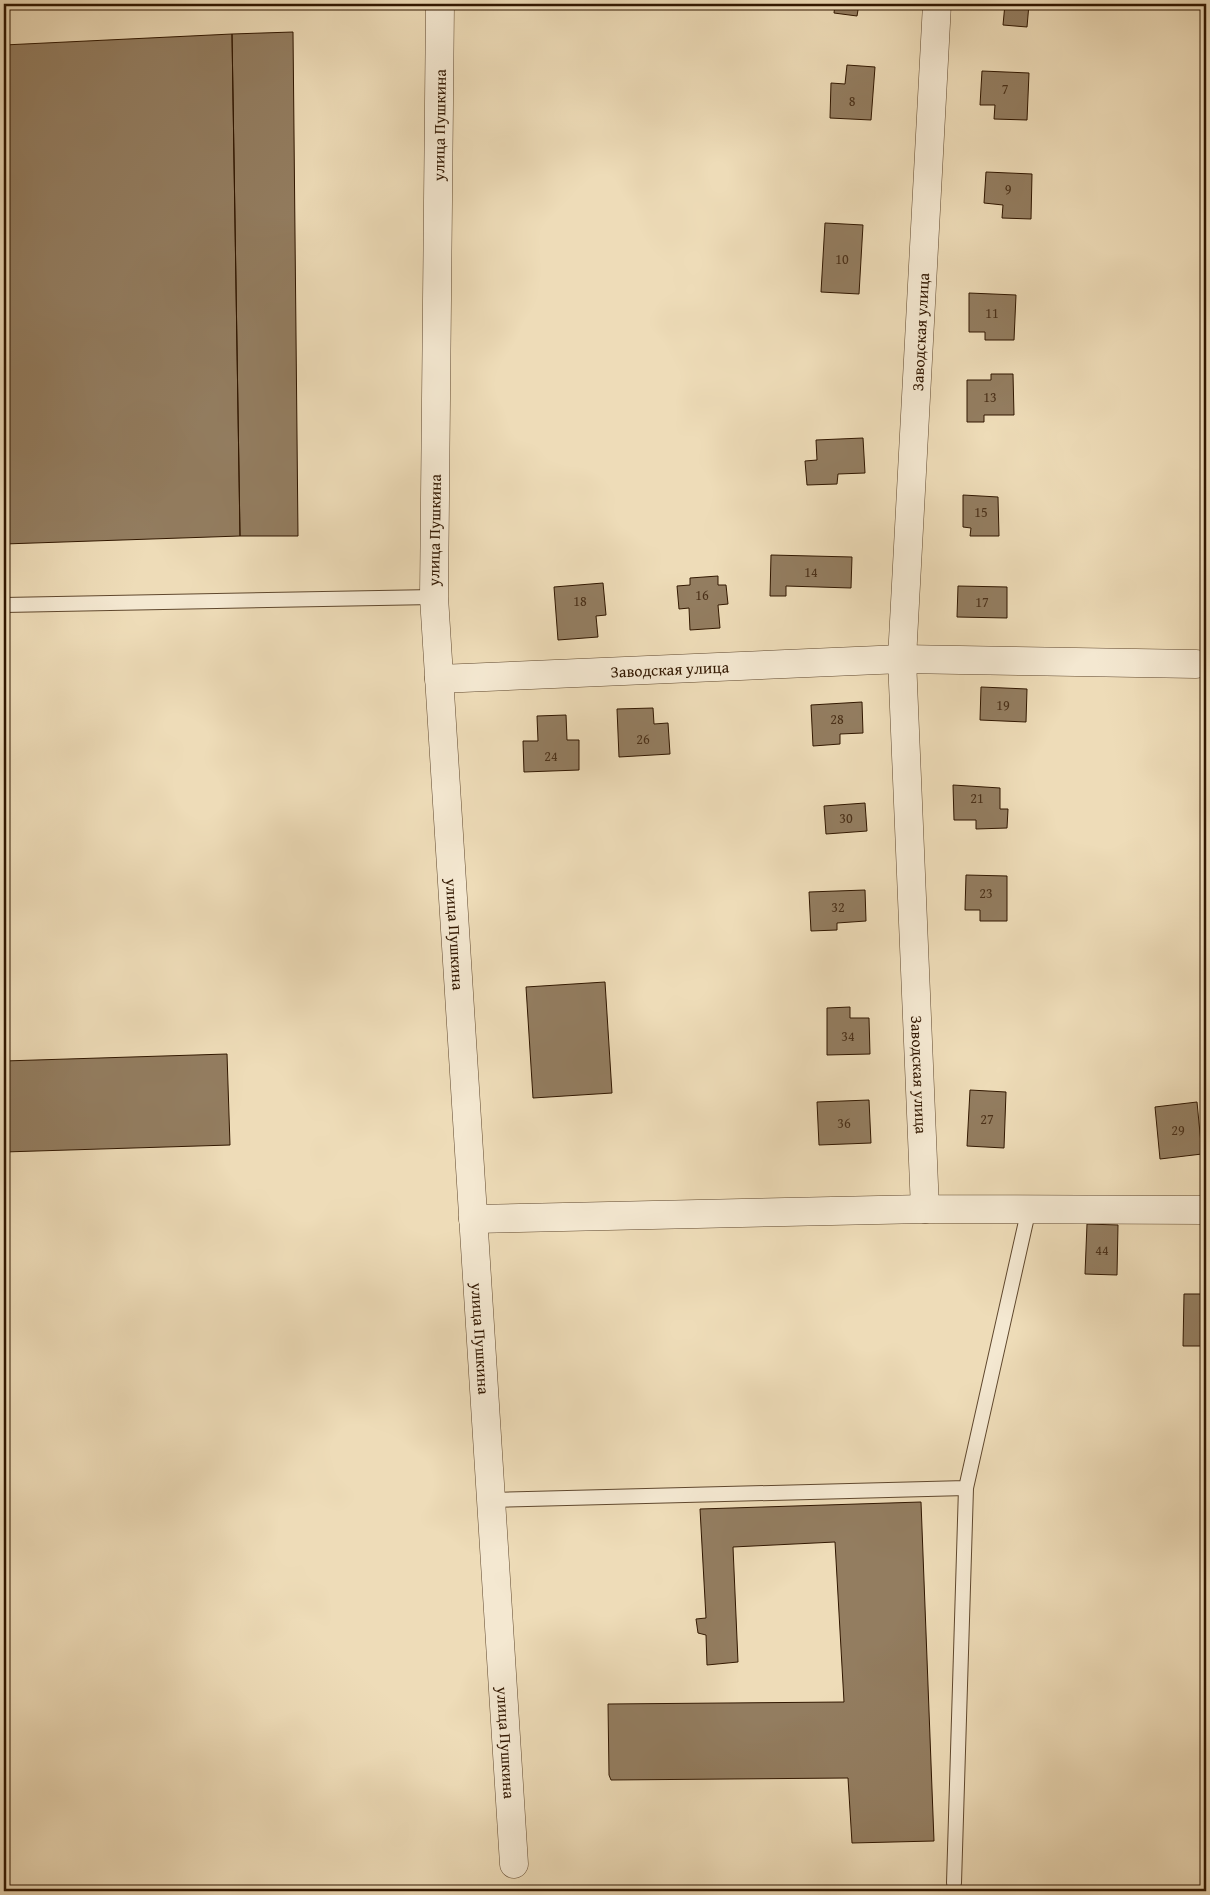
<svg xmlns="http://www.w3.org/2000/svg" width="1210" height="1895" viewBox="0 0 1210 1895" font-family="'Gentium Book Plus',serif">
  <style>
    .building { fill: #937d60; stroke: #311700 }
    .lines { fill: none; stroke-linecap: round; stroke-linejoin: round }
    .lane-casing { stroke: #60482e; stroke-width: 16 }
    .street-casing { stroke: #60482e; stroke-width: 29 }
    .lane { stroke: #f4e8d1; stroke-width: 14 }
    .street { stroke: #f4e8d1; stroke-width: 28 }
    .labels { text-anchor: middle; stroke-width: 4.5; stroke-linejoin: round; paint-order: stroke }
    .number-label { font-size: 14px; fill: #4a3018 }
    .street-label { font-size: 16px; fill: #311700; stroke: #f4e8d1 }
  </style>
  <rect width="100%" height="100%" fill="#eedcb8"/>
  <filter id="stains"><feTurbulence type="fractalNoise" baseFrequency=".004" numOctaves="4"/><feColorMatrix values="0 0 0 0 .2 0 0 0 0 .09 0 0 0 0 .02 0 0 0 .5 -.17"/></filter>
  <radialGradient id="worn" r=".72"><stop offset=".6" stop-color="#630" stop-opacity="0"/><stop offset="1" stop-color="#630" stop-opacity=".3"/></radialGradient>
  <path class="building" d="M 835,4 L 859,4 L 857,16 L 834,13 Z
    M 1005,4 L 1029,4 L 1027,27 L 1003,25 Z
    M 293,32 L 298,536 L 240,536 L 232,34 Z
    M 232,34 L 240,536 L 4,544 L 4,45 Z
    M 847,65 L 875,67 L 871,120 L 830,118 L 831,83 L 845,84 Z
    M 982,71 L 1029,73 L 1027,120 L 994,119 L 995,105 L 980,105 Z
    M 986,172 L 1032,174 L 1031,219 L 1002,218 L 1003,205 L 984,203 Z
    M 825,223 L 863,225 L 859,294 L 821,292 Z
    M 969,293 L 1016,295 L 1014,340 L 985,340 L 985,332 L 969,332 Z
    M 991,374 L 1013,374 L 1014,415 L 984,415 L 984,422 L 967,422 L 967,380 L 991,380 Z
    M 863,438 L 865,473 L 838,474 L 837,484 L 807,485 L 805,461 L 817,460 L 816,440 Z
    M 963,495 L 998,497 L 999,536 L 970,536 L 971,528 L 963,527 Z
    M 771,555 L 852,557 L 851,588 L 786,586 L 786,596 L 770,596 Z
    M 718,576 L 718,585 L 726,585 L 728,604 L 718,605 L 720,628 L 690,630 L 689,608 L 679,609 L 677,586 L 690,585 L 690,578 Z
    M 603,583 L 606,615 L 596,616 L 598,637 L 558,640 L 554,587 Z
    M 958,586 L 1007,587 L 1007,618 L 957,617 Z
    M 981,687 L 1027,689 L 1026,722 L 980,720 Z
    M 862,702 L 863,733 L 840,734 L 840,744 L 813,746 L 811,705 Z
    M 653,708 L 654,724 L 668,723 L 670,754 L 619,757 L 617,709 Z
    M 566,715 L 567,740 L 579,740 L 579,770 L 524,772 L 523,741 L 538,741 L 537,716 Z
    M 953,785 L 1000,788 L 1000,809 L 1008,809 L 1007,828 L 976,829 L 976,820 L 954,820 Z
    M 865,803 L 867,831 L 826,834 L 824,806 Z
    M 966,875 L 1007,876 L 1007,921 L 980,921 L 980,910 L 965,910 Z
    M 865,890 L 866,921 L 837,923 L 837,930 L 811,931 L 809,892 Z
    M 605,982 L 612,1093 L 533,1098 L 526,987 Z
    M 850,1007 L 850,1018 L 869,1018 L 870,1054 L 827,1055 L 827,1008 Z
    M 227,1054 L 230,1145 L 4,1152 L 4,1061 Z
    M 970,1090 L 1006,1092 L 1004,1148 L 967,1146 Z
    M 869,1100 L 871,1143 L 819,1145 L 817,1102 Z
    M 1197,1102 L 1202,1154 L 1160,1159 L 1155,1107 Z
    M 1087,1224 L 1118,1225 L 1117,1275 L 1085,1274 Z
    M 1184,1294 L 1206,1294 L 1206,1346 L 1183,1346 Z
    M 921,1502 L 934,1841 L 852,1843 L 848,1778 L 611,1780 L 609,1775 L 608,1704 L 844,1702 L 835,1542 L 733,1547 L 738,1662 L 707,1665 L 706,1635 L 698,1633 L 696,1619 L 706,1618 L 700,1509 Z"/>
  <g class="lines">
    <defs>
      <path id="lane" d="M 4,605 L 434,597
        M 491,1500 L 966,1488
        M 954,1883 L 966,1488 L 1029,1208"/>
      <g id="street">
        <path id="s1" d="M 440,4 L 434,597 L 514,1864"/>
        <path id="s2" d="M 937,4 L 902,659 L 925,1209 L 1206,1210"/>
        <path id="s3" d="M 439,679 L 902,659 L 1196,664"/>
        <path d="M 473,1219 L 925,1209"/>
      </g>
    </defs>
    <use href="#lane" class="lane-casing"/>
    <use href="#street" class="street-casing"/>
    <use href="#lane" class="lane"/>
    <use href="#street" class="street"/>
  </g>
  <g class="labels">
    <g class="number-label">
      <text x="1005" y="94">7</text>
      <text x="852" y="106">8</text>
      <text x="1008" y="194">9</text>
      <text x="842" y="264">10</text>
      <text x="992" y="318">11</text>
      <text x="990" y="402">13</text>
      <text x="981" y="517">15</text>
      <text x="811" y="577">14</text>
      <text x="702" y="600">16</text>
      <text x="580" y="606">18</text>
      <text x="982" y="607">17</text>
      <text x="1003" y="710">19</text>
      <text x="837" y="724">28</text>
      <text x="643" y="744">26</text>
      <text x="551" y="761">24</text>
      <text x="977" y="803">21</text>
      <text x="846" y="823">30</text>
      <text x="986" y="898">23</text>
      <text x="838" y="912">32</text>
      <text x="848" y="1041">34</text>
      <text x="987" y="1124">27</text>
      <text x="844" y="1128">36</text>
      <text x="1178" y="1135">29</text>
      <text x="1102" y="1255">44</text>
    </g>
    <g class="street-label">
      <text transform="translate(439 125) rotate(-89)" y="6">улица Пушкина</text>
      <text transform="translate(920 332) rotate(-87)" y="6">Заводская улица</text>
      <text transform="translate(434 530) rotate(-89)" y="6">улица Пушкина</text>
      <text dy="6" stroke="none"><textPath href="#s3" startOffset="231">Заводская улица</textPath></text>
      <text dy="6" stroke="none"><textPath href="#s1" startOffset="931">улица Пушкина</textPath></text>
      <text dy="6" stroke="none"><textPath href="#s2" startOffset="1072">Заводская улица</textPath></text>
      <text dy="6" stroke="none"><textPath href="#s1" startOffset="1336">улица Пушкина</textPath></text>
      <text dy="6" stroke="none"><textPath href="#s1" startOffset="1741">улица Пушкина</textPath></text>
    </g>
  </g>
  <rect width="1210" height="1895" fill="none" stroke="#eedcb8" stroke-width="20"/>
  <rect x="5" y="5" width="1200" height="1885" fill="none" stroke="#311700" stroke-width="2.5"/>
  <rect x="10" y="10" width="1190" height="1875" fill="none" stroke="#311700"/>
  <rect width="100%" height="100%" filter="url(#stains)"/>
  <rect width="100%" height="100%" fill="url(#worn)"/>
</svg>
